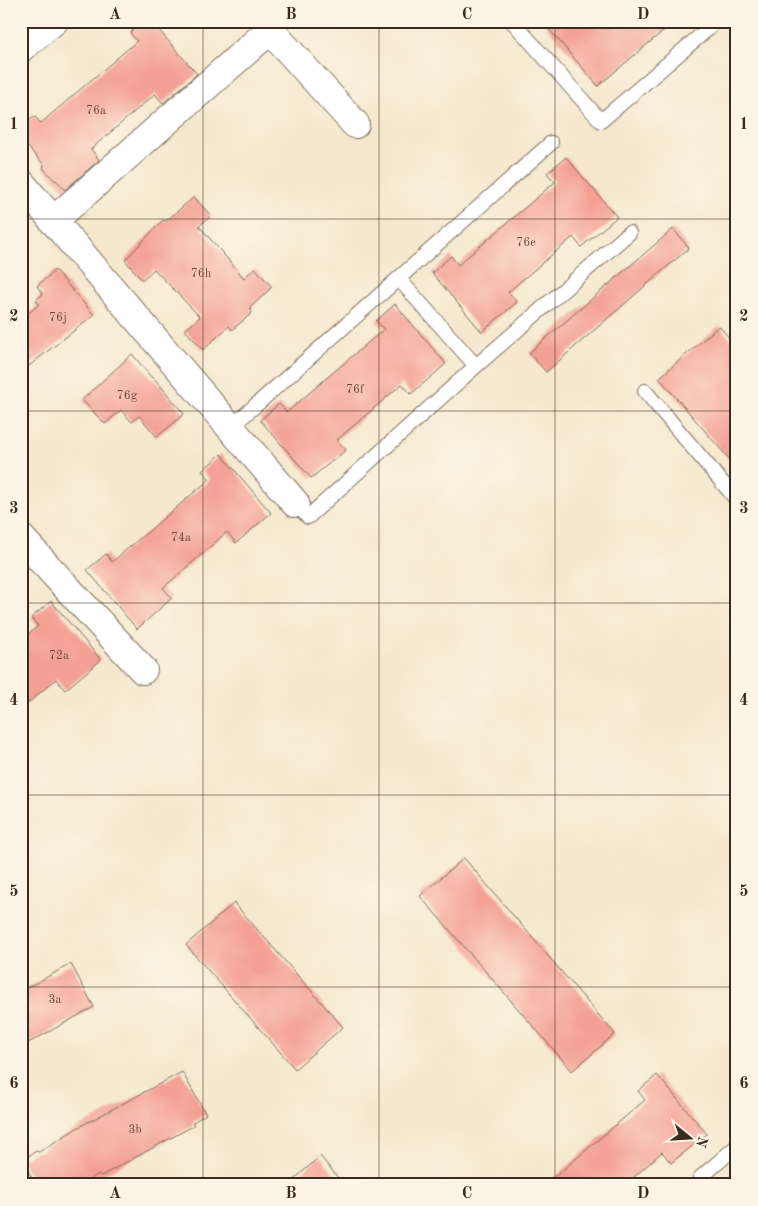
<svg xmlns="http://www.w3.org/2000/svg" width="758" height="1206" viewBox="0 0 758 1206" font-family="'Old Standard TT',serif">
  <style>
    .building { fill: #f4a094 }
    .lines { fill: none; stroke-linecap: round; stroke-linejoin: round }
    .service-casing { stroke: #7c6c5c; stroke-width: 16 }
    .minor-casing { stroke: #7c6c5c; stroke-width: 30 }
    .secondary-casing { stroke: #7c6c5c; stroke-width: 30 }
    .service { stroke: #fff; stroke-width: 14 }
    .minor { stroke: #fff; stroke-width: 28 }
    .secondary { stroke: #fff; stroke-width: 28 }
    .grid { fill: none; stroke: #3b2a1e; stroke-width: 1; stroke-opacity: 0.55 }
    .labels { text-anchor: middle; stroke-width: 4; stroke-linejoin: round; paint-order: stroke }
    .number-label { font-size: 12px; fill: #69483c }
    .neatline { fill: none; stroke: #3b2a1e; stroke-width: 2 }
    .grid-label { font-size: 16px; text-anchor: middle; font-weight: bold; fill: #3b2a1e }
  </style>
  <rect width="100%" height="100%" fill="#fcf5e5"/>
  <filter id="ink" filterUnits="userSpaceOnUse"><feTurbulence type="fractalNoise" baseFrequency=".02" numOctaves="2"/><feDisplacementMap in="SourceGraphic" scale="10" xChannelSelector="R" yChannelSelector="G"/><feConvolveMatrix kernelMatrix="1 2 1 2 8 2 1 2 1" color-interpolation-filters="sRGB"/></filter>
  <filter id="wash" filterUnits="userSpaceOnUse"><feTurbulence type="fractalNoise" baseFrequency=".0096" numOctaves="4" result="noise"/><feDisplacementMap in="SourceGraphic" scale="20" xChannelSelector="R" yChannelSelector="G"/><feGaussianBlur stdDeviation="1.12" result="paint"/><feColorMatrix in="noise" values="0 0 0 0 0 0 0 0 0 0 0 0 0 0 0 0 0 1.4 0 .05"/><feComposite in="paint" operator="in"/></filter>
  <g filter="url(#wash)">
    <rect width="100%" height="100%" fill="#f5e8cf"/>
    <g id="blocks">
      <path class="building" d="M 143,21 L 151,21 L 197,74 L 163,103 L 155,94 L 91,149 L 99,160 L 65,190 L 56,180 L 54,180 L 43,168 L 44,165 L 21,139 L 21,126 L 34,116 L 41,123 L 137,41 L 130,33 Z
        M 542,21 L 675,21 L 598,86 Z
        M 566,157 L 617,217 L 581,247 L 573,237 L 508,292 L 517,302 L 482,332 L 432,273 L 451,256 L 458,265 L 555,182 L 547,173 Z
        M 194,197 L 211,216 L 199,226 L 244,278 L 255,268 L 272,287 L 250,308 L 252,313 L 232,330 L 229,326 L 203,350 L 185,330 L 200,317 L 154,269 L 142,280 L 125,260 L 163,220 L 166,221 Z
        M 673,229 L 689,248 L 546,372 L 529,353 Z
        M 55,270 L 94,315 L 21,372 L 21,320 L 39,304 L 36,300 L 43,294 L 37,286 Z
        M 395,304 L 446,364 L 411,394 L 402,384 L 337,440 L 346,450 L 311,478 L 260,420 L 279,404 L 287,412 L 384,329 L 376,321 Z
        M 719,326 L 737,347 L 737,468 L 659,378 Z
        M 132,354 L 152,378 L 154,378 L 184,414 L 157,437 L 139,416 L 132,422 L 121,410 L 105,424 L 82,400 Z
        M 221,454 L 271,513 L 236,543 L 227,532 L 163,588 L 172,598 L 137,629 L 87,570 L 106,554 L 112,562 L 210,479 L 202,471 Z
        M 51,601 L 101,660 L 65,690 L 56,679 L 21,709 L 21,640 L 38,626 L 31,618 Z
        M 464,858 L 615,1034 L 572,1071 L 420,896 Z
        M 234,903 L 343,1027 L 295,1069 L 186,945 Z
        M 71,964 L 94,1007 L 21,1047 L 21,991 Z
        M 182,1072 L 206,1114 L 193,1122 L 193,1126 L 101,1176 L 99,1174 L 79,1185 L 36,1185 L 22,1160 L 36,1151 L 39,1152 L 77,1128 Z
        M 657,1075 L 707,1134 L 671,1163 L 662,1152 L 625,1185 L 545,1185 L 645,1100 L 638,1091 Z
        M 320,1156 L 344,1185 L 288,1185 Z"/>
    </g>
  </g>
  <g filter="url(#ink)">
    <use href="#blocks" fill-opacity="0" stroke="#7c6c5c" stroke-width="1"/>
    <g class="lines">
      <defs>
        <path id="service" d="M 512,21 L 601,121 L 717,21
          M 399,279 L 476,366
          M 645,391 L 737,500
          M 230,428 L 551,143
          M 295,503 L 308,517 L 476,366 L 629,233
          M 700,1185 L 700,1178 L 737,1146"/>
        <path id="minor" d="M 21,183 L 295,503
          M 53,221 L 270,30 L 355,124
          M 21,538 L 143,670"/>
        <path id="secondary" d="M 21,48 L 54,21"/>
      </defs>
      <use href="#service" class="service-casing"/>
      <use href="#minor" class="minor-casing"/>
      <use href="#secondary" class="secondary-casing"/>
      <use href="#service" class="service"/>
      <use href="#minor" class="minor"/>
      <use href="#secondary" class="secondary"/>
    </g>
  </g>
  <path class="grid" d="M 203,21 L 203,1185M 379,21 L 379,1185M 555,21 L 555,1185M 21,219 L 737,219M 21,411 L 737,411M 21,603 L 737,603M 21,795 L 737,795M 21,987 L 737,987"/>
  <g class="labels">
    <g class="number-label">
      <text x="96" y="114">76a</text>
      <text x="526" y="246">76e</text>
      <text x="201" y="277">76h</text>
      <text x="58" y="321">76j</text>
      <text x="355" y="393">76f</text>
      <text x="127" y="399">76g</text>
      <text x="181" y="541">74a</text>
      <text x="59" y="659">72a</text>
      <text x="55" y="1003">3a</text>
      <text x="135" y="1133">3b</text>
    </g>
  </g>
  <rect width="758" height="1206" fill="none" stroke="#fcf5e5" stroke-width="55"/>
  <g transform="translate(690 1138) rotate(108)" stroke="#fcf5e5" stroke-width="4" paint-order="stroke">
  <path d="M0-4L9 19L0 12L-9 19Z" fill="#3b2a1e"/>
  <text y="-8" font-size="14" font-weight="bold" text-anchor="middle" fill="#3b2a1e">N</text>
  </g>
  <rect x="28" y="28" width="702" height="1150" class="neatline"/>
  <g class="grid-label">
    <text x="115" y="19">A</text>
    <text x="291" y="19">B</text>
    <text x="467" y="19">C</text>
    <text x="643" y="19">D</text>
    <text x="14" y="129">1</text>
    <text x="744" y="129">1</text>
    <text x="14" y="321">2</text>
    <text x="744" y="321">2</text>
    <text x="14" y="513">3</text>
    <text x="744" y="513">3</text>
    <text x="14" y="705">4</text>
    <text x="744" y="705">4</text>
    <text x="14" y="896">5</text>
    <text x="744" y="896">5</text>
    <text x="14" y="1088">6</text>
    <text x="744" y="1088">6</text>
    <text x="115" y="1198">A</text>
    <text x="291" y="1198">B</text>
    <text x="467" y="1198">C</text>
    <text x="643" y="1198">D</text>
  </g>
</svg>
